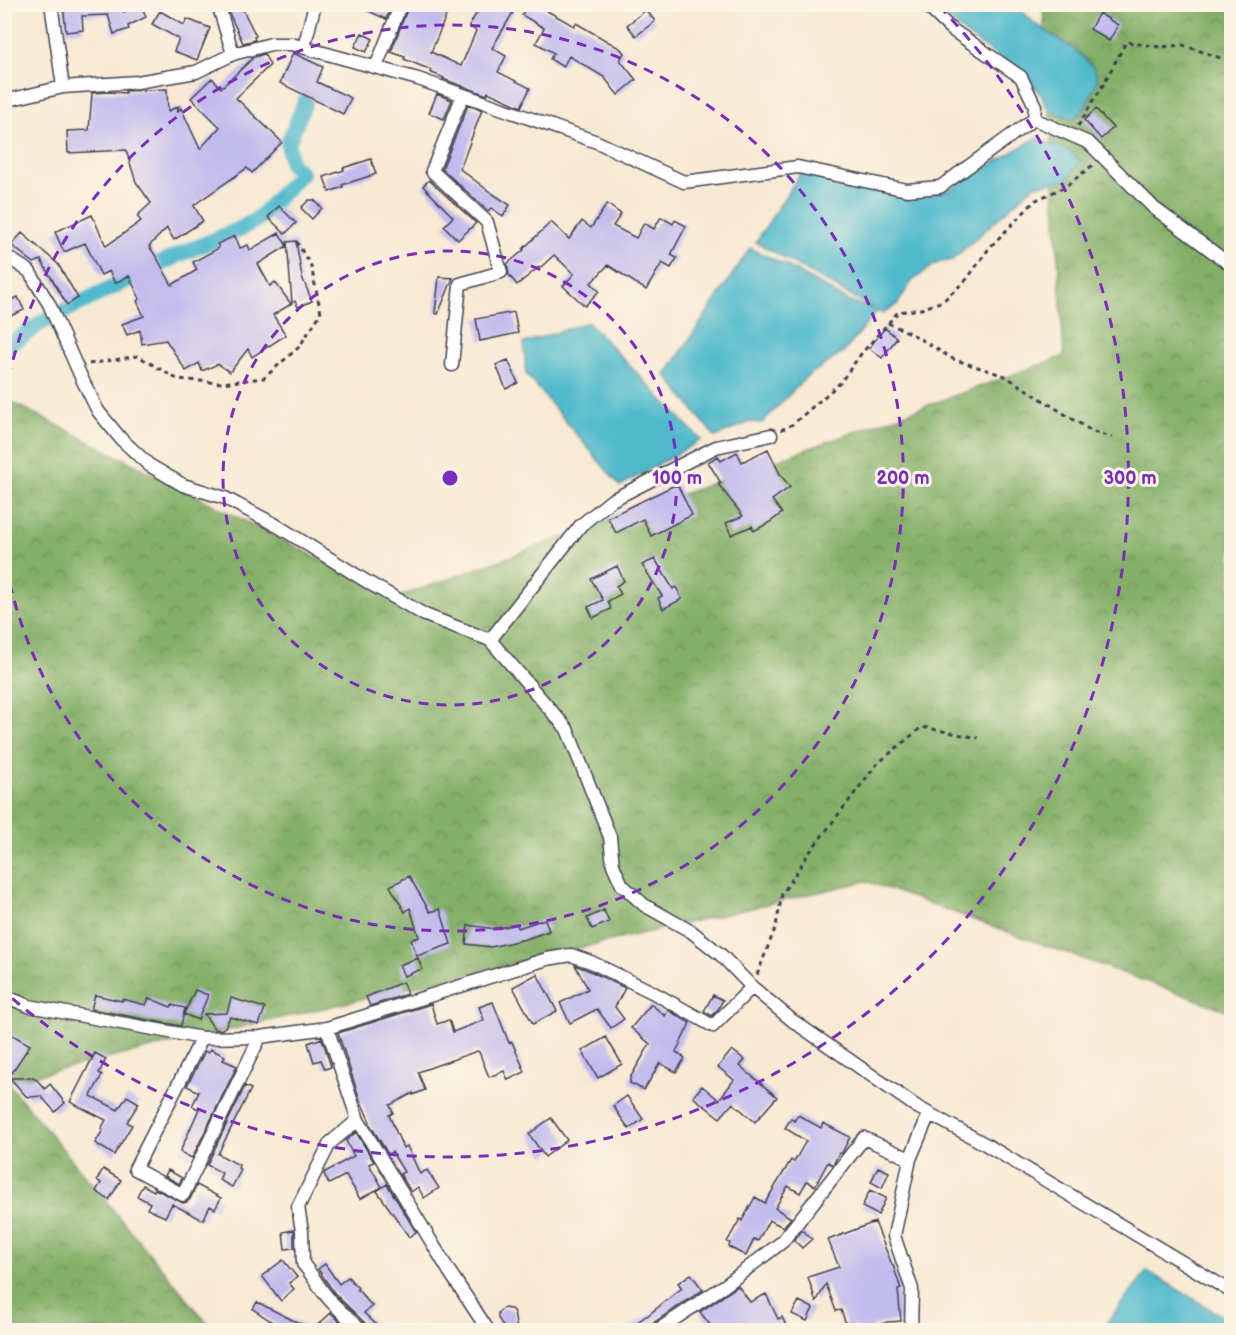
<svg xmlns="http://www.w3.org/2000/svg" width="1236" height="1335" viewBox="0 0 1236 1335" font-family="'Balsamiq Sans',sans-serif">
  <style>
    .forest { fill: url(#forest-crowns); stroke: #536952; stroke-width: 1.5 }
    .water { fill: #4fbacc; stroke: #386e84; stroke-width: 1.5 }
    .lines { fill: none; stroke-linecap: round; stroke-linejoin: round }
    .canal { stroke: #4fbacc; stroke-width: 16 }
    .building { fill: #c2bced }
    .street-casing { stroke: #424052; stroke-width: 15 }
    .path { stroke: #424052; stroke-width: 3; stroke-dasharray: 4.5 4.5; stroke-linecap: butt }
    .street { stroke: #fff; stroke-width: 12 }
    .ring { fill: none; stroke: #7b2cbf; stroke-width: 3; stroke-dasharray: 10 8 }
    .centre { fill: #7b2cbf; stroke: #fcf5e5; stroke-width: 3 }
    .ring-label { font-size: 18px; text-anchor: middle; font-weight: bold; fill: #7b2cbf; stroke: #fcf5e5; stroke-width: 6; stroke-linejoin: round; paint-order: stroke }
  </style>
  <defs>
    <pattern id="forest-crowns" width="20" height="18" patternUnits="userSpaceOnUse" patternTransform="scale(1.5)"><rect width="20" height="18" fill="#84b068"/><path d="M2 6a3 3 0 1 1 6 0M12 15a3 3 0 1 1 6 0" fill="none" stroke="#6c8f57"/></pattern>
  </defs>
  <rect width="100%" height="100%" fill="#fcf5e5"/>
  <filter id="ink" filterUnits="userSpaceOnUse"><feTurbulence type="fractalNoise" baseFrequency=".0167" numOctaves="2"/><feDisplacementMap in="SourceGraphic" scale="12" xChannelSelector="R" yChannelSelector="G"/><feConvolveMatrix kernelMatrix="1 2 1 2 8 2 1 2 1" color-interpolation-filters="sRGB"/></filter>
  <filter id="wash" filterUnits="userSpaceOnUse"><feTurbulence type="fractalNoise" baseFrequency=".008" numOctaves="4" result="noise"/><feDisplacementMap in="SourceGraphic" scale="24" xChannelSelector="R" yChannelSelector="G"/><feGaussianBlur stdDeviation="1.35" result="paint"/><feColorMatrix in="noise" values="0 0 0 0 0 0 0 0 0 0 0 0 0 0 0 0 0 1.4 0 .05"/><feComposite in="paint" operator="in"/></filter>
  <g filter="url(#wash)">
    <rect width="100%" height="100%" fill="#f8e9d3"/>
    <path class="forest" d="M 1043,5 L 1231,5 L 1231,1012 L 866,881 L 7,1082 L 213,1330 L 5,1330 L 4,398 L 396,598 L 1064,356 Z"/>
    <path class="water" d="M 933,5 L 1016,5 L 1034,23 L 1078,52 L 1094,68 L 1098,79 C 1092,93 1086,113 1072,119 L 1057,114 L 1046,106 L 1042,96 L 1024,75 L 963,32 Z
      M 1036,138 L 1069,151 L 1081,160 L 1067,180 L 1035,185 L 952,260 L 937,263 L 912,281 L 897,305 L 882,313 L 877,311 L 844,352 L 805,378 L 762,423 L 750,422 L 715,437 L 666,375 L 750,248 L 787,266 L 850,302 L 874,309 L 756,242 L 803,169 L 906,197 L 947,191 Z
      M 588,322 L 701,440 L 620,486 L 526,374 L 524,343 Z
      M 1147,1271 L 1222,1316 L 1222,1325 L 1216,1330 L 1101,1330 Z"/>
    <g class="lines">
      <path class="canal" d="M 4,349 L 44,321 L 174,257 L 242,228 L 259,218 L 301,173 L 291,164 L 288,143 L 305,102"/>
    </g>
    <g id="blocks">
      <path class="building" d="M 63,4 L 121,4 L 124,12 L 141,4 L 146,17 L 128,26 L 129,29 L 114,34 L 108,15 L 82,16 L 83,30 L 66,32 Z
        M 227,4 L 240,4 L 256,36 L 254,37 L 255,40 L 243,43 L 230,15 Z
        M 353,4 L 392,4 L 386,19 Z
        M 409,4 L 451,4 L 431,52 L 461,66 L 476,31 L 469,26 L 482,4 L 518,4 L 492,48 L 506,56 L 498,72 L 530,88 L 521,107 L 488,92 L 487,95 L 443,79 L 444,78 L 430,72 L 431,70 L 404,59 L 405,57 L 391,52 Z
        M 528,4 L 535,4 L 574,26 L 576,23 L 621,49 L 624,53 L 620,60 L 636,80 L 618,95 L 604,77 L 569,56 L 563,67 L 550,59 L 554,53 L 536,43 L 544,28 L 522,15 Z
        M 646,10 L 655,21 L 636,36 L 627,25 Z
        M 160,11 L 184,25 L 187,19 L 210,28 L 197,60 L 174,51 L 179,39 L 152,24 Z
        M 1099,13 L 1118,25 L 1109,41 L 1090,29 Z
        M 362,33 L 373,39 L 366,52 L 355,47 Z
        M 293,53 L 323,67 L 317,82 L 351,98 L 343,114 L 280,83 Z
        M 264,54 L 270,65 L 236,98 L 282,142 L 252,173 L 247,168 L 194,205 L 194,206 L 203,221 L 174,240 L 167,228 L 149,246 L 157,258 L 172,285 L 197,270 L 193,262 L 219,248 L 217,244 L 235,236 L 240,248 L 248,245 L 250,250 L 279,233 L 287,246 L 258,264 L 270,286 L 275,282 L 291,304 L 273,315 L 286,335 L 252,357 L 248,349 L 230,372 L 218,364 L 202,371 L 199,363 L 186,371 L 166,340 L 142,344 L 140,330 L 127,335 L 122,324 L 144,316 L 137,301 L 140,299 L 129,276 L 115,283 L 109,271 L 101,275 L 85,243 L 64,252 L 55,232 L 92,215 L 106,246 L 141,221 L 137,216 L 151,203 L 136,182 L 126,150 L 68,153 L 67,131 L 89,130 L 92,93 L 110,92 L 126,93 L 125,91 L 167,89 L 168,111 L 179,106 L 176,113 L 181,108 L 200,149 L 220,127 L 191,98 L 212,78 L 221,88 L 252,59 L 251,58 Z
        M 437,94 L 452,100 L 444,119 L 429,113 Z
        M 468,105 L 482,110 L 460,169 L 490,192 L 510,205 L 503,216 L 491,208 L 488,211 L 442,169 Z
        M 1096,109 L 1113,128 L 1101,139 L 1084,120 Z
        M 371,159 L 376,174 L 342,185 L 343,187 L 329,192 L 324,177 L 344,170 L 343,168 Z
        M 429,180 L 476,223 L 458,240 L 444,226 L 453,217 L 423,186 Z
        M 309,200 L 314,200 L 322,208 L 312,219 L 301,208 Z
        M 607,204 L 621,214 L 613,226 L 636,238 L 644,223 L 654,229 L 661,217 L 673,224 L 675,220 L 686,226 L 671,255 L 677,258 L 671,268 L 662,263 L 646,290 L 608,265 L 591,283 L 599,291 L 585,306 L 563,286 L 574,274 L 554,255 L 540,268 L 539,267 L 517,285 L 509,275 L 507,264 L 524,250 L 523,249 L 551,222 L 569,239 L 582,221 L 591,228 Z
        M 279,206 L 296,223 L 285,234 L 268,217 Z
        M 22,233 L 58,264 L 78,298 L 67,305 L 41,260 L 34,263 L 11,245 Z
        M 296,241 L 302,277 L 312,301 L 298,307 L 295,301 L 292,303 L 287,242 Z
        M 439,277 L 453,278 L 438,314 L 435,313 Z
        M 18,297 L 24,310 L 4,319 L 4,303 Z
        M 514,312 L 518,333 L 480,341 L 476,319 Z
        M 885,328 L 897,338 L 882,358 L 869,348 Z
        M 508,360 L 518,383 L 506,389 L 496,365 Z
        M 768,449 L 780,474 L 790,487 L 772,500 L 782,513 L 770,522 L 754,531 L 752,526 L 731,535 L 726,523 L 743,516 L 718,484 L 721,483 L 708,462 L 718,456 L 721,461 L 737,452 L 742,462 Z
        M 677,484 L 692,515 L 651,536 L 643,519 L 616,533 L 608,518 L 609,517 Z
        M 655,559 L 673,589 L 676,587 L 682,599 L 663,609 L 658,598 L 662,596 L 642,565 Z
        M 617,566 L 624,581 L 616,586 L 621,594 L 608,601 L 611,609 L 593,618 L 588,607 L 603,600 L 591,579 Z
        M 409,876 L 430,912 L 440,909 L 451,944 L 417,956 L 411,940 L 419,937 L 410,908 L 405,912 L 390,886 Z
        M 604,910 L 609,922 L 592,929 L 587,918 Z
        M 545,919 L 549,931 L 526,939 L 491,947 L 466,944 L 468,925 L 495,929 L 517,924 L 518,928 Z
        M 418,958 L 422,969 L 404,976 L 399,965 Z
        M 575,965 L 588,970 L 625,988 L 615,1007 L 624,1019 L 611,1028 L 597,1009 L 570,1023 L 560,1003 L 588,989 Z
        M 537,974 L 557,1011 L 533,1024 L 513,987 Z
        M 403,982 L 407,994 L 370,1006 L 366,997 Z
        M 195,990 L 208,995 L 198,1020 L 184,1014 Z
        M 95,995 L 122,1001 L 122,999 L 146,1005 L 149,998 L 171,1007 L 172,1005 L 185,1008 L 181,1026 L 91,1009 Z
        M 713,995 L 723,1000 L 718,1009 L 712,1016 L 704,1011 Z
        M 231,998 L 265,1008 L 259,1025 L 230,1017 L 225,1027 L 222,1029 L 215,1030 L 204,1014 L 227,1013 Z
        M 493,1002 L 509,1043 L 512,1042 L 525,1072 L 508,1080 L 504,1071 L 489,1077 L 479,1052 L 477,1051 L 418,1072 L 425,1090 L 413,1095 L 413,1093 L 390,1105 L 393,1113 L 389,1115 L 403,1148 L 407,1146 L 420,1174 L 427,1170 L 439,1188 L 424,1198 L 418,1187 L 411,1192 L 400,1174 L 404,1172 L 392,1152 L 388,1154 L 369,1123 L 370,1122 L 359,1097 L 338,1033 L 431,1004 L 437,1024 L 449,1020 L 453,1032 L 484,1020 L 479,1007 Z
        M 651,1004 L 665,1016 L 668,1010 L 690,1023 L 676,1052 L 685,1058 L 676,1072 L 660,1063 L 644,1090 L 630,1083 L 630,1078 L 650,1044 L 631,1028 Z
        M 4,1030 L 30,1045 L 4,1085 Z
        M 606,1037 L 622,1064 L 598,1078 L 582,1051 Z
        M 322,1038 L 331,1067 L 325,1069 L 321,1060 L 314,1062 L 308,1043 Z
        M 210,1049 L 225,1056 L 223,1060 L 237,1066 L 192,1158 L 180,1152 L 199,1109 L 192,1106 L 199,1092 L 187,1086 L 205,1051 L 208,1053 Z
        M 732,1050 L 745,1060 L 740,1066 L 777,1097 L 755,1122 L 733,1103 L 720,1118 L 693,1097 L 702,1086 L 719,1100 L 734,1080 L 718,1067 Z
        M 95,1053 L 106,1059 L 99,1073 L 102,1075 L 91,1096 L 118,1110 L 127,1096 L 139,1103 L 127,1122 L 132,1125 L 114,1155 L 95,1143 L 103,1130 L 101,1129 L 106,1120 L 70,1102 Z
        M 10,1078 L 33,1078 L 37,1080 L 45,1089 L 50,1084 L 65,1103 L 55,1112 L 41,1096 L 30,1097 L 26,1096 Z
        M 245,1086 L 251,1089 L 218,1154 L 239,1165 L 238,1168 L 241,1170 L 232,1187 L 219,1180 L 222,1173 L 207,1165 Z
        M 627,1096 L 643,1119 L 629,1129 L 613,1106 Z
        M 798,1115 L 821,1128 L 823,1123 L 850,1137 L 842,1153 L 839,1153 L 833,1165 L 828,1162 L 815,1186 L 807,1181 L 800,1193 L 788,1186 L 775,1208 L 791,1218 L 783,1227 L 769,1220 L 758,1241 L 754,1239 L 746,1256 L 729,1247 L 730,1243 L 727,1242 L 740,1219 L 742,1221 L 755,1197 L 765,1203 L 791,1160 L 794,1162 L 806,1141 L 785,1128 L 791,1118 L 794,1121 Z
        M 551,1118 L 567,1140 L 545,1157 L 529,1134 Z
        M 356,1132 L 374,1162 L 369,1164 L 382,1187 L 360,1199 L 346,1175 L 329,1184 L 324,1174 L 325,1172 L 354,1156 L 346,1141 Z
        M 878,1167 L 889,1172 L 882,1188 L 871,1182 Z
        M 103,1169 L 121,1180 L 109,1200 L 96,1191 L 101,1183 L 97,1180 Z
        M 168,1170 L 182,1178 L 179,1184 L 165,1176 Z
        M 387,1184 L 416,1232 L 409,1237 L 377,1191 Z
        M 143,1185 L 154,1191 L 155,1189 L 183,1203 L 187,1202 L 190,1199 L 197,1185 L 221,1198 L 215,1209 L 210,1206 L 203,1220 L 172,1204 L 165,1217 L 147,1209 L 150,1203 L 137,1196 Z
        M 870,1190 L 886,1198 L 878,1215 L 862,1207 Z
        M 875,1222 L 892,1265 L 893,1265 L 901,1289 L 898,1290 L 901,1321 L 888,1322 L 872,1327 L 873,1330 L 857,1330 L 856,1327 L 848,1330 L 841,1310 L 836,1311 L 826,1284 L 816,1302 L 808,1277 L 839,1267 L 828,1240 Z
        M 294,1230 L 294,1248 L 285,1249 L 283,1232 Z
        M 802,1230 L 812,1239 L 802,1248 L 794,1240 Z
        M 283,1260 L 297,1277 L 289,1283 L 294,1289 L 281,1301 L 262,1276 Z
        M 325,1264 L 339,1284 L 348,1277 L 358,1288 L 357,1289 L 372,1306 L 364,1313 L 382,1330 L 368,1330 L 367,1325 L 363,1321 L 335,1294 L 318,1269 Z
        M 691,1274 L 703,1290 L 653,1323 L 651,1326 L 650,1330 L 626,1330 L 646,1316 L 647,1316 L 682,1288 L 678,1283 Z
        M 738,1286 L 750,1302 L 766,1294 L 778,1319 L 782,1317 L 788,1330 L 714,1330 L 700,1312 Z
        M 799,1301 L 813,1308 L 807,1321 L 792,1314 Z
        M 257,1302 L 312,1330 L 331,1313 L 349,1330 L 282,1330 L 274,1326 L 275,1324 L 253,1309 Z
        M 503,1308 L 511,1309 L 514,1312 L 517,1330 L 505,1330 L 498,1318 L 498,1313 Z"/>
    </g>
  </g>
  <g filter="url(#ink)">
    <use href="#blocks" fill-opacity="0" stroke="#424052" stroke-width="1.5"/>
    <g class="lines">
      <defs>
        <path id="street" d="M 51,4 L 63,87
          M 218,4 L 233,54
          M 925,4 L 951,29 L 1021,77 L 1035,106 L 1034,119
          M 304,47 L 315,4
          M 376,67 L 401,4
          M 4,101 L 63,87 L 137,82 L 196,72 L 233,54 L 271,44 L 291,44 L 418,79 L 597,142 L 684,182 L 798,167 L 907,190 L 940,187 L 1034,119 L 1089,143 L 1154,208 L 1232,266
          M 4,255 L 29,271 L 49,304 L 82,379 L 98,411 L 121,439 L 149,465 L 183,485 L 225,498 L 276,525 L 369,583 L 425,615 L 490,640 L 567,729 L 610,837 L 613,865 L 622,885 L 644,905 L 692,932 L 721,955 L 752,987 L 793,1021 L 917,1107 L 985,1144 L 1232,1292
          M 452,365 L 460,284 L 501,272 L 487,222 L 432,171 L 463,95
          M 490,640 L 581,525 L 612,500 L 716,447 L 771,435
          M 4,996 L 29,1006 L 202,1038 L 260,1037 L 327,1028
          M 202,1038 L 135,1169 L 183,1195 L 260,1037
          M 358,1120 L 330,1143 L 298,1207 L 302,1231 L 303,1264 C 313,1275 319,1288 329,1299 C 339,1311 351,1319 360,1330
          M 488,1330 L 449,1271 L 358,1120 L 327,1028 L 547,959 L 571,955 L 591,962 L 652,992 L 713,1026 L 752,987
          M 658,1330 L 727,1284 L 782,1242 L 864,1138 L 910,1159
          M 911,1330 L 912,1289 L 894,1236 L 910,1159 L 929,1114"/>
      </defs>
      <use href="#street" class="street-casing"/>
      <path class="path" d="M 1078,126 L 1103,85 L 1126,42 L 1160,47 L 1183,45 L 1232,62
        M 888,323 L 912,334 L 953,359 L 1005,376 L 1093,432 L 1112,437
        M 89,364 L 138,356 L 177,379 L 222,383 L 264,378 L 299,347 L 321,313 L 311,266 L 295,239
        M 781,430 L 793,424 L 840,383 L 861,354 L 898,312 L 921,309 L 943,301 L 967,279 L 990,247 L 1036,200 L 1065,187 L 1093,165
        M 757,975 L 776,926 L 782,894 L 809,853 L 877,764 L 922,727 L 978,738"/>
      <use href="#street" class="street"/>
    </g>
  </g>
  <g class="ring">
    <circle cx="450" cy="478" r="227"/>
    <path d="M5 395A453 453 0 1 1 5 561"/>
    <path d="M939 6A680 680 0 0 1 8 995"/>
  </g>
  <circle cx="450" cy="478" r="9" class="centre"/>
  <g class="ring-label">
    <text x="677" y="484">100 m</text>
    <text x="903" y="484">200 m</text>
    <text x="1130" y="484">300 m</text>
  </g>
  <rect width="1236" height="1335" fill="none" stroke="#fcf5e5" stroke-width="24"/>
</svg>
